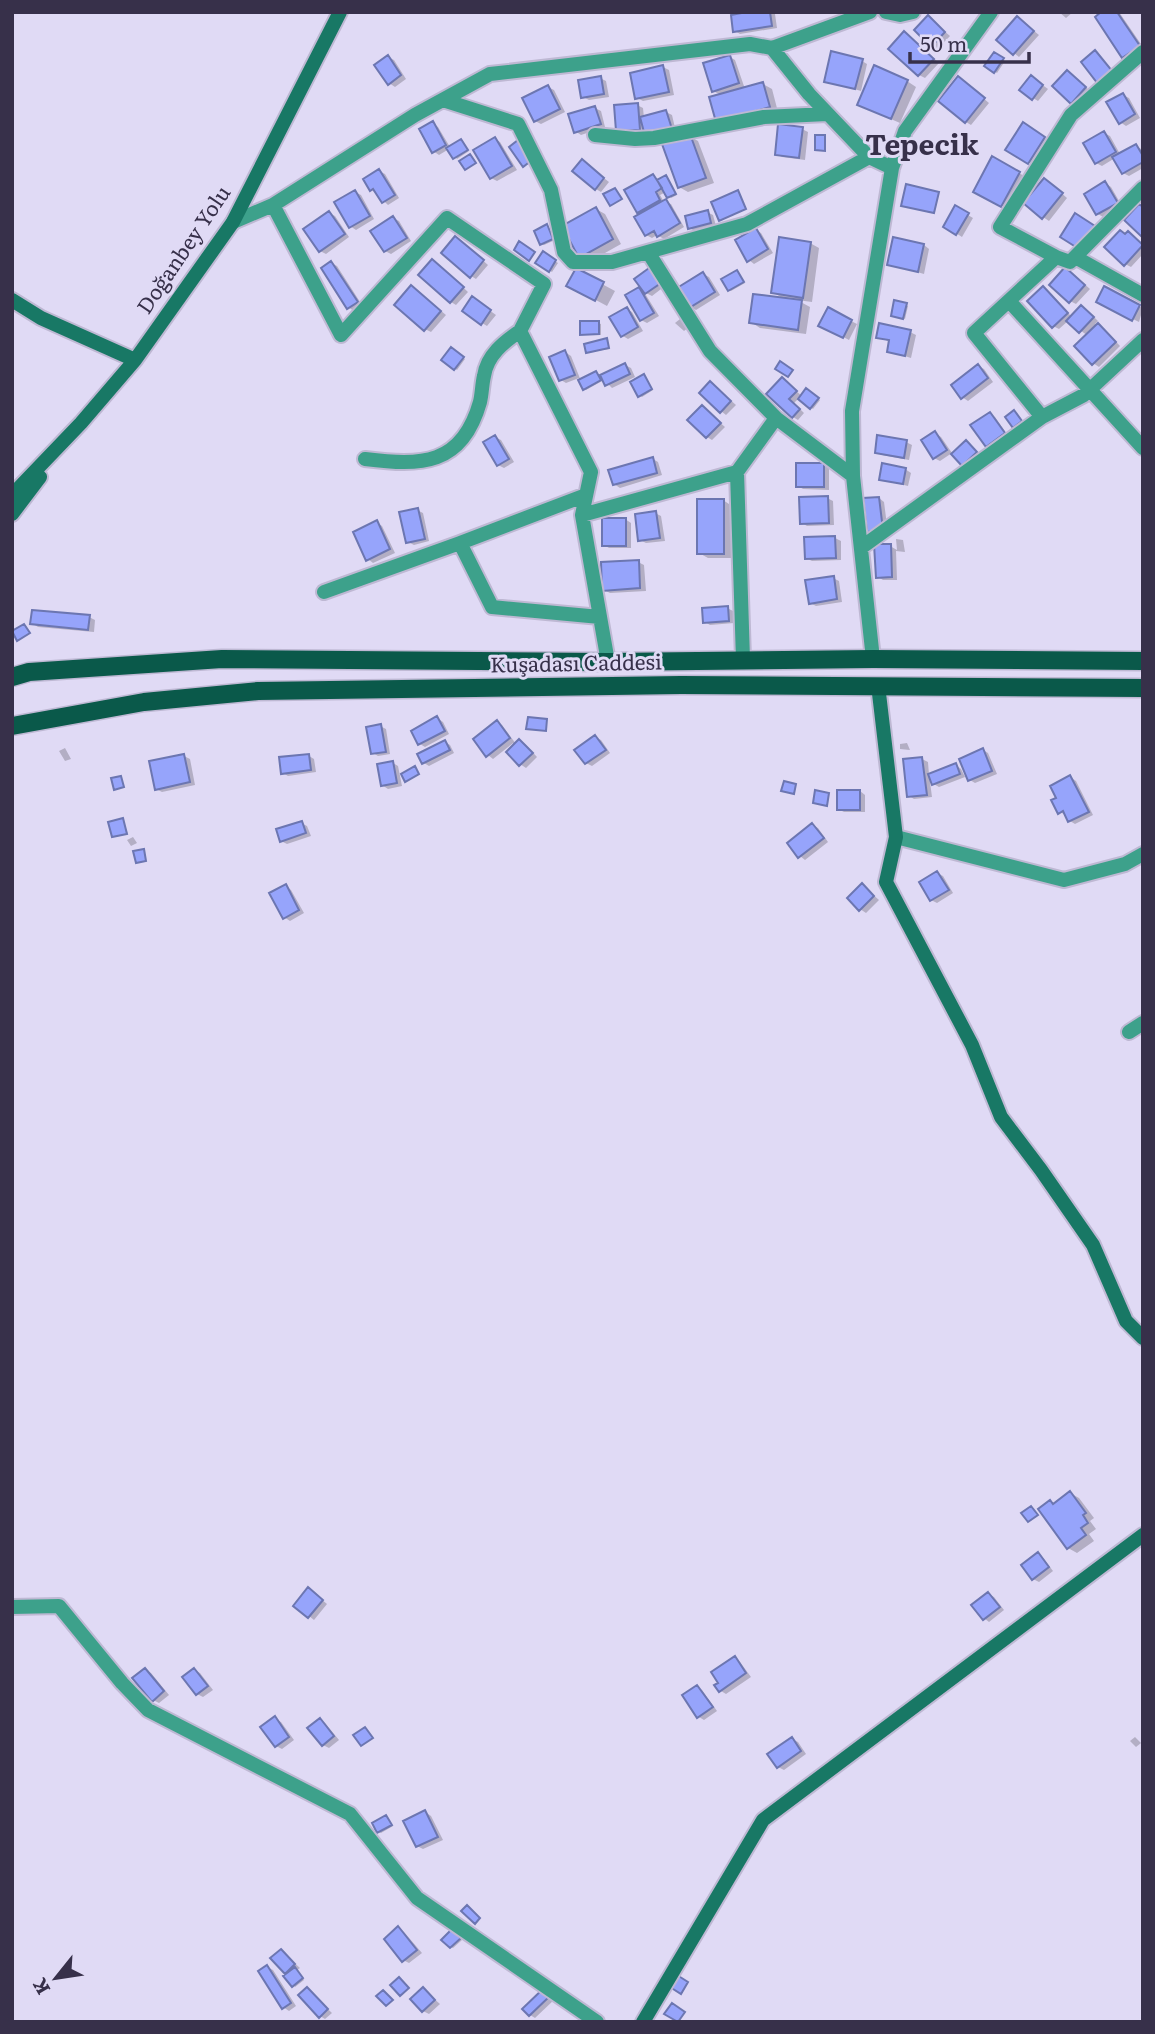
<svg xmlns="http://www.w3.org/2000/svg" width="1155" height="2034" viewBox="0 0 1155 2034" font-family="Literata,serif">
  <style>
    .shadow { fill: #0003 }
    .building { fill: #96a4fb; stroke: #6c76b1; stroke-width: 2 }
    .lines { fill: none; stroke-linecap: round; stroke-linejoin: round }
    .street-casing { stroke: #beb8d3; stroke-width: 18 }
    .secondary-casing { stroke: #beb8d3; stroke-width: 18 }
    .primary-casing { stroke: #beb8d3; stroke-width: 21 }
    .street { stroke: #3da18b; stroke-width: 14 }
    .secondary { stroke: #187865; stroke-width: 14 }
    .primary { stroke: #0a594a; stroke-width: 18 }
    .labels { text-anchor: middle; stroke-width: 6; stroke-linejoin: round; paint-order: stroke }
    .street-label { font-size: 21px; fill: #37304a; stroke: #e0daf5 }
    .district-label { font-size: 28px; font-weight: bold; fill: #37304a; stroke: #e0daf5 }
  </style>
  <rect width="100%" height="100%" fill="#e0daf5"/>
  <path class="shadow" d="M 758,12 L 775,14 L 777,28 L 740,34 L 735,31 Z
    M 1059,12 L 1073,12 L 1066,18 Z
    M 1105,12 L 1119,12 L 1143,47 L 1129,60 L 1123,56 Z
    M 928,17 L 950,36 L 938,49 L 932,45 Z
    M 1018,18 L 1039,35 L 1019,57 L 1014,53 Z
    M 905,33 L 939,63 L 925,78 L 919,75 Z
    M 994,54 L 1005,61 L 997,73 L 987,66 Z
    M 388,57 L 394,60 L 406,79 L 395,87 L 389,83 Z
    M 730,57 L 735,60 L 745,89 L 763,84 L 772,89 L 778,112 L 726,126 L 721,95 L 713,91 Z
    M 862,61 L 867,64 L 861,91 L 826,81 Z
    M 663,67 L 669,70 L 674,95 L 643,101 L 637,98 Z
    M 1073,75 L 1090,91 L 1078,106 L 1072,102 Z
    M 600,78 L 606,81 L 609,97 L 589,100 L 583,97 Z
    M 907,81 L 916,87 L 900,123 L 868,109 Z
    M 1037,81 L 1048,89 L 1038,101 L 1033,98 Z
    M 964,82 L 989,103 L 971,125 L 966,122 Z
    M 548,87 L 554,90 L 565,112 L 541,124 L 535,121 Z
    M 1123,95 L 1129,98 L 1140,118 L 1126,126 L 1120,122 Z
    M 637,105 L 643,108 L 644,118 L 666,112 L 672,115 L 676,132 L 624,134 L 618,130 Z
    M 595,108 L 601,111 L 605,127 L 581,135 L 575,131 Z
    M 432,123 L 438,127 L 450,147 L 461,141 L 469,151 L 457,159 L 449,149 L 439,155 L 433,151 Z
    M 1023,125 L 1050,141 L 1035,166 L 1008,149 Z
    M 802,129 L 808,132 L 805,160 L 782,157 L 777,154 Z
    M 1104,133 L 1110,136 L 1120,154 L 1136,146 L 1141,149 L 1143,168 L 1129,176 L 1123,173 L 1115,158 L 1102,166 L 1096,163 Z
    M 689,136 L 698,141 L 714,183 L 688,192 L 679,187 Z
    M 495,139 L 500,142 L 517,170 L 497,181 L 491,178 Z
    M 993,159 L 1028,178 L 1010,210 L 975,191 Z
    M 587,165 L 609,182 L 601,192 L 596,189 Z
    M 379,171 L 385,174 L 399,198 L 388,205 L 371,189 Z
    M 653,176 L 660,180 L 666,177 L 668,178 L 677,195 L 671,198 L 666,192 L 660,195 L 664,202 L 671,204 L 684,227 L 664,239 L 657,235 L 652,238 L 646,235 L 643,214 L 638,212 Z
    M 1050,183 L 1067,198 L 1049,221 L 1043,217 Z
    M 1105,183 L 1111,187 L 1122,206 L 1103,217 L 1098,214 Z
    M 355,192 L 361,195 L 374,219 L 356,230 L 350,226 Z
    M 956,208 L 973,218 L 962,237 L 945,226 Z
    M 596,209 L 605,214 L 621,244 L 589,262 L 580,256 Z
    M 707,212 L 713,215 L 716,226 L 695,231 L 689,228 Z
    M 329,213 L 335,216 L 349,237 L 326,254 L 320,251 Z
    M 393,218 L 399,221 L 411,241 L 391,254 L 385,251 Z
    M 547,226 L 555,240 L 544,245 L 541,244 Z
    M 756,230 L 761,233 L 773,253 L 754,264 L 749,260 Z
    M 461,241 L 488,265 L 476,279 L 471,276 Z
    M 810,243 L 819,248 L 812,302 L 797,300 L 810,307 L 806,334 L 760,328 L 751,322 L 785,300 L 773,292 Z
    M 924,245 L 929,249 L 924,274 L 889,264 Z
    M 1143,245 L 1143,254 L 1131,267 L 1125,264 Z
    M 544,254 L 558,263 L 552,272 L 538,262 Z
    M 331,263 L 337,266 L 362,305 L 354,311 L 348,307 Z
    M 438,264 L 468,292 L 456,305 L 451,302 Z
    M 576,270 L 615,291 L 607,306 L 581,292 Z
    M 649,270 L 655,273 L 665,286 L 652,296 L 646,293 Z
    M 737,272 L 745,283 L 731,291 L 729,290 Z
    M 1071,272 L 1090,289 L 1076,304 L 1070,301 Z
    M 703,274 L 709,277 L 720,295 L 696,310 L 691,307 Z
    M 1043,288 L 1072,317 L 1087,310 L 1098,321 L 1095,324 L 1104,329 L 1120,346 L 1099,367 L 1093,363 L 1088,336 L 1068,321 L 1059,329 L 1053,326 Z
    M 639,289 L 644,292 L 659,316 L 647,323 L 641,320 Z
    M 1104,289 L 1143,308 L 1139,322 L 1098,302 Z
    M 417,291 L 446,315 L 431,332 L 425,329 Z
    M 478,302 L 496,315 L 487,326 L 482,323 Z
    M 906,305 L 908,306 L 905,319 L 895,316 Z
    M 627,309 L 632,312 L 643,331 L 628,339 L 623,336 Z
    M 829,310 L 857,324 L 849,340 L 821,325 Z
    M 680,319 L 689,327 L 684,331 L 675,323 Z
    M 598,323 L 601,324 L 601,335 L 582,334 Z
    M 910,332 L 916,335 L 911,358 L 889,351 L 891,342 L 878,337 Z
    M 606,340 L 610,349 L 588,352 Z
    M 451,349 L 465,359 L 457,370 L 443,359 Z
    M 565,352 L 571,356 L 581,381 L 599,377 L 625,365 L 631,368 L 635,377 L 612,388 L 604,380 L 586,390 L 584,388 L 579,378 L 566,383 L 561,380 Z
    M 978,366 L 984,369 L 993,382 L 968,401 L 962,397 Z
    M 644,376 L 653,390 L 642,397 L 639,395 Z
    M 782,379 L 802,396 L 807,390 L 820,400 L 813,409 L 799,398 L 794,403 L 804,413 L 798,420 L 793,417 Z
    M 711,383 L 736,405 L 726,415 L 721,411 Z
    M 702,407 L 725,427 L 712,440 L 707,437 Z
    M 990,414 L 995,417 L 1009,437 L 992,449 L 987,446 Z
    M 935,433 L 941,437 L 952,453 L 940,461 L 934,458 Z
    M 495,437 L 501,440 L 514,462 L 504,468 L 498,465 Z
    M 906,442 L 912,445 L 909,460 L 882,455 L 877,452 Z
    M 966,442 L 982,456 L 969,468 L 963,465 Z
    M 653,459 L 658,462 L 662,475 L 620,488 L 614,484 Z
    M 823,465 L 829,468 L 829,490 L 803,489 L 798,486 Z
    M 905,469 L 911,473 L 908,486 L 880,479 Z
    M 827,498 L 833,501 L 834,525 L 807,526 L 802,523 Z
    M 879,498 L 884,502 L 888,533 L 875,534 L 869,531 Z
    M 723,500 L 732,506 L 732,558 L 708,558 L 699,553 Z
    M 417,510 L 423,513 L 429,541 L 414,545 L 408,542 Z
    M 655,513 L 661,516 L 665,541 L 646,543 L 640,540 Z
    M 625,519 L 631,523 L 631,548 L 609,548 L 604,545 Z
    M 376,522 L 382,526 L 395,553 L 373,563 L 368,559 Z
    M 835,538 L 841,541 L 841,560 L 812,561 L 806,558 Z
    M 896,539 L 903,540 L 905,552 L 896,551 L 897,580 L 883,580 L 878,577 L 890,546 L 897,550 Z
    M 638,562 L 644,565 L 646,591 L 610,593 L 604,590 Z
    M 833,578 L 839,581 L 842,602 L 816,606 L 810,603 Z
    M 727,608 L 733,611 L 734,623 L 710,625 L 705,622 Z
    M 89,617 L 95,620 L 94,632 L 38,627 L 32,623 Z
    M 437,718 L 443,722 L 449,734 L 425,747 L 420,744 Z
    M 497,722 L 502,725 L 516,744 L 519,741 L 525,744 L 537,757 L 526,768 L 520,764 L 513,743 L 493,759 L 488,755 Z
    M 380,726 L 386,729 L 390,754 L 378,756 L 373,753 Z
    M 595,737 L 601,740 L 610,753 L 592,766 L 586,763 Z
    M 445,742 L 450,745 L 454,753 L 429,766 L 424,763 Z
    M 907,743 L 910,750 L 900,749 L 900,744 Z
    M 65,748 L 71,759 L 65,761 L 59,751 Z
    M 983,750 L 988,753 L 997,774 L 975,783 L 970,780 Z
    M 184,756 L 190,759 L 195,785 L 162,792 L 156,789 Z
    M 309,756 L 314,759 L 316,772 L 288,776 L 283,773 Z
    M 922,759 L 928,762 L 929,775 L 956,765 L 961,769 L 965,777 L 939,787 L 930,782 L 932,797 L 914,799 L 909,796 Z
    M 393,763 L 398,766 L 402,786 L 388,789 L 382,785 Z
    M 1070,777 L 1076,781 L 1093,815 L 1075,824 L 1070,821 L 1067,815 L 1059,812 L 1058,799 Z
    M 860,791 L 865,795 L 865,812 L 844,812 L 838,809 Z
    M 123,820 L 128,834 L 115,837 L 113,836 Z
    M 301,823 L 307,826 L 311,836 L 287,844 L 281,841 Z
    M 812,825 L 818,828 L 828,842 L 805,860 L 800,856 Z
    M 133,837 L 137,843 L 131,846 L 127,840 Z
    M 937,873 L 943,876 L 953,893 L 937,903 L 931,900 Z
    M 862,885 L 879,900 L 866,913 L 860,909 Z
    M 286,886 L 291,890 L 304,913 L 290,921 L 284,917 Z
    M 1070,1493 L 1079,1498 L 1094,1518 L 1090,1521 L 1096,1529 L 1089,1534 L 1094,1541 L 1077,1553 L 1068,1548 L 1050,1502 L 1055,1505 Z
    M 1038,1554 L 1043,1558 L 1053,1571 L 1039,1582 L 1033,1579 Z
    M 314,1593 L 327,1604 L 314,1620 L 309,1616 Z
    M 988,1594 L 994,1597 L 1004,1610 L 989,1622 L 984,1618 Z
    M 735,1658 L 740,1662 L 751,1677 L 726,1694 L 721,1691 Z
    M 145,1670 L 151,1673 L 169,1695 L 159,1703 L 153,1700 Z
    M 194,1670 L 200,1673 L 213,1690 L 203,1697 L 197,1694 Z
    M 697,1687 L 702,1690 L 717,1711 L 704,1720 L 699,1717 Z
    M 275,1719 L 281,1722 L 294,1740 L 282,1749 L 276,1746 Z
    M 320,1720 L 325,1723 L 339,1740 L 329,1748 L 323,1745 Z
    M 1135,1737 L 1141,1743 L 1136,1747 L 1130,1741 Z
    M 792,1739 L 798,1742 L 806,1754 L 784,1770 L 778,1767 Z
    M 425,1812 L 431,1816 L 443,1840 L 423,1849 L 417,1846 Z
    M 386,1817 L 393,1826 L 381,1833 L 379,1832 Z
    M 399,1928 L 404,1932 L 422,1953 L 409,1963 L 403,1960 Z
    M 454,1933 L 462,1940 L 453,1948 L 451,1947 Z
    M 281,1951 L 300,1968 L 297,1970 L 304,1980 L 295,1987 L 286,1973 Z
    M 267,1967 L 273,1970 L 296,2006 L 289,2011 L 283,2007 Z
    M 307,1989 L 332,2013 L 325,2019 L 320,2016 Z
    M 423,1989 L 440,2004 L 429,2014 L 423,2011 Z
    M 545,1990 L 555,1999 L 535,2018 L 530,2015 Z"/>
  <path class="building" d="M 747,12 L 770,12 L 772,26 L 733,32 L 731,15 Z
    M 1101,12 L 1117,12 L 1140,46 L 1122,58 L 1095,17 Z
    M 928,15 L 945,32 L 931,47 L 914,30 Z
    M 1017,16 L 1034,31 L 1013,55 L 996,40 Z
    M 904,31 L 934,59 L 918,76 L 888,49 Z
    M 1095,50 L 1113,72 L 1098,84 L 1081,62 Z
    M 831,51 L 863,59 L 855,89 L 824,82 Z
    M 994,52 L 1004,58 L 994,73 L 984,66 Z
    M 388,55 L 401,75 L 388,85 L 374,65 Z
    M 730,55 L 739,83 L 712,92 L 703,63 Z
    M 663,65 L 669,92 L 635,99 L 630,73 Z
    M 874,65 L 908,80 L 891,119 L 857,105 Z
    M 1067,70 L 1086,87 L 1071,104 L 1052,86 Z
    M 1031,75 L 1043,85 L 1032,100 L 1019,90 Z
    M 601,76 L 604,94 L 581,98 L 578,80 Z
    M 958,76 L 985,98 L 965,123 L 938,101 Z
    M 763,82 L 770,107 L 716,122 L 709,97 Z
    M 548,85 L 560,109 L 534,122 L 522,98 Z
    M 1123,93 L 1135,114 L 1119,124 L 1106,102 Z
    M 638,103 L 640,130 L 616,131 L 614,105 Z
    M 595,106 L 601,124 L 574,133 L 568,114 Z
    M 666,110 L 672,129 L 645,136 L 640,117 Z
    M 433,121 L 446,145 L 432,153 L 419,129 Z
    M 1023,122 L 1045,137 L 1028,164 L 1005,150 Z
    M 778,124 L 803,127 L 799,158 L 775,155 Z
    M 1104,131 L 1116,152 L 1095,164 L 1083,143 Z
    M 690,134 L 706,178 L 678,188 L 662,144 Z
    M 815,135 L 825,135 L 825,151 L 815,150 Z
    M 495,137 L 512,166 L 490,179 L 473,150 Z
    M 461,139 L 468,150 L 453,159 L 446,148 Z
    M 518,140 L 532,160 L 523,167 L 509,147 Z
    M 1136,144 L 1143,156 L 1143,162 L 1122,174 L 1112,157 Z
    M 470,154 L 476,163 L 465,170 L 459,161 Z
    M 992,156 L 1020,172 L 1001,207 L 973,192 Z
    M 582,159 L 604,178 L 595,190 L 572,171 Z
    M 379,169 L 395,195 L 382,203 L 373,189 L 370,191 L 363,179 Z
    M 653,174 L 662,188 L 656,192 L 660,200 L 637,213 L 624,190 Z
    M 666,175 L 676,194 L 667,198 L 657,180 Z
    M 1044,178 L 1063,193 L 1042,219 L 1023,203 Z
    M 1105,181 L 1118,203 L 1096,215 L 1084,194 Z
    M 906,184 L 939,192 L 934,213 L 901,206 Z
    M 615,188 L 622,199 L 610,206 L 603,194 Z
    M 355,190 L 370,216 L 349,228 L 334,202 Z
    M 738,190 L 746,209 L 719,221 L 711,202 Z
    M 666,199 L 680,223 L 657,237 L 654,231 L 645,236 L 634,217 Z
    M 1139,204 L 1143,207 L 1143,238 L 1124,220 Z
    M 955,205 L 969,213 L 956,235 L 943,227 Z
    M 596,207 L 613,239 L 579,258 L 562,226 Z
    M 708,210 L 711,223 L 688,229 L 685,216 Z
    M 329,211 L 345,234 L 319,252 L 303,229 Z
    M 1075,213 L 1095,226 L 1079,249 L 1060,237 Z
    M 393,216 L 407,238 L 384,252 L 370,231 Z
    M 547,224 L 553,239 L 540,245 L 534,231 Z
    M 756,228 L 768,249 L 747,262 L 735,240 Z
    M 1120,230 L 1125,234 L 1128,231 L 1143,245 L 1124,266 L 1104,247 Z
    M 455,236 L 484,260 L 470,278 L 441,253 Z
    M 779,237 L 811,242 L 803,298 L 771,293 Z
    M 893,237 L 924,244 L 918,272 L 887,265 Z
    M 519,241 L 535,252 L 529,261 L 514,250 Z
    M 543,251 L 556,260 L 549,272 L 535,263 Z
    M 432,259 L 464,287 L 450,303 L 418,275 Z
    M 331,261 L 358,302 L 347,309 L 321,268 Z
    M 1065,267 L 1085,285 L 1069,303 L 1049,285 Z
    M 576,268 L 604,282 L 595,301 L 566,286 Z
    M 649,268 L 661,283 L 645,294 L 634,279 Z
    M 737,270 L 744,282 L 728,291 L 721,279 Z
    M 703,272 L 715,292 L 689,308 L 677,288 Z
    M 411,285 L 441,311 L 424,331 L 394,305 Z
    M 1043,286 L 1068,313 L 1052,328 L 1027,301 Z
    M 1104,286 L 1140,305 L 1132,321 L 1096,302 Z
    M 639,287 L 654,313 L 640,321 L 625,295 Z
    M 753,294 L 802,300 L 798,330 L 749,323 Z
    M 472,296 L 491,310 L 481,325 L 462,311 Z
    M 894,300 L 907,303 L 903,319 L 891,316 Z
    M 1081,305 L 1094,317 L 1079,333 L 1066,321 Z
    M 627,307 L 638,327 L 621,337 L 609,317 Z
    M 828,307 L 852,320 L 843,338 L 818,326 Z
    M 580,321 L 599,321 L 599,334 L 580,335 Z
    M 879,323 L 911,330 L 905,356 L 887,352 L 889,340 L 876,338 Z
    M 1098,323 L 1116,342 L 1092,365 L 1074,346 Z
    M 607,338 L 609,348 L 586,353 L 584,344 Z
    M 451,347 L 464,357 L 454,370 L 441,360 Z
    M 565,350 L 575,375 L 559,381 L 549,357 Z
    M 780,361 L 793,370 L 788,377 L 775,369 Z
    M 625,363 L 630,374 L 605,386 L 600,375 Z
    M 978,364 L 988,378 L 961,399 L 951,385 Z
    M 596,371 L 601,380 L 583,390 L 578,380 Z
    M 644,374 L 652,389 L 638,397 L 630,382 Z
    M 782,377 L 797,391 L 789,399 L 800,409 L 792,418 L 766,394 Z
    M 710,381 L 731,401 L 720,413 L 699,393 Z
    M 806,388 L 819,398 L 810,409 L 798,399 Z
    M 702,405 L 721,423 L 706,438 L 687,420 Z
    M 1014,410 L 1022,421 L 1013,428 L 1005,417 Z
    M 990,412 L 1005,433 L 986,447 L 970,425 Z
    M 935,431 L 947,450 L 933,459 L 921,440 Z
    M 495,435 L 509,459 L 497,466 L 483,442 Z
    M 877,435 L 907,440 L 904,458 L 875,453 Z
    M 966,440 L 977,452 L 962,466 L 951,454 Z
    M 653,457 L 657,473 L 613,485 L 608,470 Z
    M 796,463 L 824,463 L 824,487 L 796,487 Z
    M 882,463 L 906,468 L 903,484 L 879,480 Z
    M 828,496 L 829,523 L 800,524 L 799,497 Z
    M 879,497 L 883,530 L 867,532 L 863,498 Z
    M 697,499 L 724,499 L 724,554 L 697,554 Z
    M 418,508 L 425,539 L 406,543 L 399,512 Z
    M 656,511 L 660,538 L 638,541 L 635,514 Z
    M 602,518 L 626,518 L 626,546 L 602,546 Z
    M 377,520 L 390,549 L 366,561 L 353,532 Z
    M 835,536 L 836,558 L 805,559 L 804,537 Z
    M 874,544 L 891,544 L 892,577 L 876,578 Z
    M 639,560 L 640,588 L 602,591 L 601,562 Z
    M 834,576 L 837,599 L 809,604 L 805,580 Z
    M 728,606 L 729,621 L 703,623 L 702,608 Z
    M 32,610 L 90,615 L 88,630 L 30,624 Z
    M 24,624 L 30,633 L 17,641 L 12,631 Z
    M 437,716 L 445,731 L 418,745 L 411,731 Z
    M 528,717 L 547,719 L 546,731 L 526,729 Z
    M 497,720 L 510,738 L 486,757 L 473,739 Z
    M 381,724 L 386,752 L 371,754 L 366,727 Z
    M 595,735 L 606,750 L 585,764 L 574,750 Z
    M 519,739 L 533,753 L 519,766 L 506,752 Z
    M 445,740 L 450,750 L 422,764 L 417,754 Z
    M 983,748 L 992,771 L 968,781 L 959,759 Z
    M 184,754 L 190,782 L 155,790 L 149,761 Z
    M 309,754 L 311,770 L 281,774 L 279,757 Z
    M 922,757 L 927,795 L 907,797 L 903,759 Z
    M 393,761 L 397,783 L 381,786 L 377,764 Z
    M 956,763 L 960,774 L 932,785 L 928,774 Z
    M 415,766 L 419,774 L 405,782 L 401,774 Z
    M 1070,775 L 1089,812 L 1068,822 L 1063,811 L 1058,814 L 1051,800 L 1056,798 L 1050,786 Z
    M 121,776 L 124,787 L 114,790 L 111,778 Z
    M 784,781 L 796,784 L 794,794 L 781,791 Z
    M 815,790 L 829,793 L 827,806 L 813,803 Z
    M 837,790 L 860,790 L 860,810 L 837,810 Z
    M 123,818 L 127,834 L 112,837 L 108,822 Z
    M 302,821 L 306,833 L 280,842 L 276,829 Z
    M 812,823 L 824,838 L 798,858 L 787,843 Z
    M 144,849 L 146,861 L 136,863 L 133,851 Z
    M 937,871 L 949,890 L 930,901 L 919,882 Z
    M 862,883 L 874,896 L 859,911 L 847,898 Z
    M 286,884 L 299,910 L 283,919 L 269,893 Z
    M 1070,1491 L 1086,1513 L 1083,1515 L 1088,1523 L 1081,1528 L 1086,1535 L 1067,1549 L 1038,1509 L 1050,1500 L 1053,1504 Z
    M 1031,1506 L 1038,1515 L 1028,1522 L 1021,1513 Z
    M 1038,1552 L 1049,1567 L 1032,1580 L 1021,1565 Z
    M 308,1587 L 323,1600 L 308,1618 L 293,1606 Z
    M 988,1592 L 1000,1607 L 983,1620 L 971,1605 Z
    M 735,1656 L 746,1673 L 719,1692 L 714,1685 L 718,1683 L 711,1672 Z
    M 145,1668 L 164,1691 L 152,1702 L 132,1678 Z
    M 194,1668 L 208,1686 L 196,1695 L 182,1677 Z
    M 697,1685 L 713,1707 L 697,1718 L 682,1695 Z
    M 275,1716 L 289,1737 L 275,1747 L 260,1727 Z
    M 320,1718 L 334,1736 L 322,1746 L 307,1728 Z
    M 365,1727 L 373,1738 L 361,1746 L 353,1735 Z
    M 792,1737 L 801,1751 L 777,1768 L 767,1754 Z
    M 425,1810 L 438,1837 L 416,1847 L 403,1821 Z
    M 386,1815 L 392,1825 L 377,1833 L 372,1823 Z
    M 467,1905 L 480,1918 L 475,1924 L 461,1911 Z
    M 398,1926 L 417,1950 L 402,1962 L 384,1939 Z
    M 452,1929 L 461,1938 L 450,1948 L 441,1940 Z
    M 281,1949 L 295,1964 L 285,1974 L 270,1958 Z
    M 267,1965 L 291,2003 L 282,2009 L 258,1971 Z
    M 295,1967 L 303,1978 L 292,1987 L 283,1976 Z
    M 677,1975 L 688,1982 L 681,1994 L 670,1987 Z
    M 399,1977 L 409,1988 L 400,1996 L 390,1985 Z
    M 307,1987 L 328,2009 L 319,2018 L 298,1995 Z
    M 423,1987 L 435,2000 L 422,2012 L 410,1999 Z
    M 544,1988 L 551,1995 L 529,2016 L 522,2009 Z
    M 383,1990 L 393,2000 L 386,2006 L 376,1996 Z
    M 672,2003 L 685,2012 L 678,2022 L 664,2014 Z"/>
  <g class="lines">
    <defs>
      <path id="street" d="M 886,12 L 900,15 L 913,12
        M 772,48 L 809,94 L 869,157 L 892,168
        M 443,100 L 518,124 L 551,190 L 564,252 L 573,262 L 612,262 L 747,224 L 869,157
        M 595,135 L 635,139 L 654,138 L 764,117 L 827,114
        M 273,205 L 341,335 L 447,218 L 544,284 L 520,331 L 591,472 L 582,515 L 608,662
        M 233,222 L 273,205 L 415,115 L 490,74 L 750,44 L 772,48 L 870,12
        M 648,252 L 710,351 L 776,418
        M 1056,257 L 1000,227 L 1071,115 L 1143,52
        M 1075,257 L 1143,295
        M 1009,301 L 1143,448
        M 1042,417 L 974,333 L 1056,257 L 1070,262 L 1143,188
        M 365,459 C 421,466 462,466 480,402 C 482,394 482,384 484,376 C 487,355 504,342 520,331
        M 737,472 L 743,659
        M 582,515 L 737,472 L 776,418 L 853,476
        M 460,543 L 586,495
        M 862,547 L 1042,417 L 1084,395 L 1143,340
        M 324,592 L 460,543 L 492,607 L 600,617
        M 873,659 L 853,476 L 852,411 L 892,168 L 905,131 L 991,12
        M 896,837 L 1064,880 L 1125,864 L 1143,854
        M 1129,1032 L 1143,1023
        M 12,1607 L 59,1606 L 122,1683 L 148,1710 L 350,1814 L 417,1898 L 597,2022"/>
      <path id="secondary" d="M 12,300 L 41,318 L 135,360
        M 12,495 L 81,423 L 135,360 L 233,222 L 340,12
        M 12,514 L 40,477
        M 878,685 L 896,837 L 886,882 L 972,1045 L 1001,1117 L 1041,1170 L 1093,1245 L 1126,1321 L 1143,1338
        M 643,2022 L 763,1820 L 1143,1535"/>
      <path id="primary" d="M 12,677 L 29,672 L 222,659 L 608,662 L 873,659 L 1143,661
        M 12,726 L 144,702 L 258,691 L 681,685 L 1143,688"/>
    </defs>
    <use href="#street" class="street-casing"/>
    <use href="#secondary" class="secondary-casing"/>
    <use href="#primary" class="primary-casing"/>
    <use href="#street" class="street"/>
    <use href="#secondary" class="secondary"/>
    <use href="#primary" class="primary"/>
  </g>
  <g class="labels">
    <g class="street-label">
      <text transform="translate(184 250) rotate(-56)" y="7">Doğanbey Yolu</text>
      <text transform="translate(576 664) rotate(-1)" y="7">Kuşadası Caddesi</text>
    </g>
    <g class="district-label">
      <text x="922" y="155">Tepecik</text>
    </g>
  </g>
  <rect width="1155" height="2034" fill="none" stroke="#37304a" stroke-width="28"/>
  <g transform="translate(56 1978) rotate(240)" stroke="#e0daf5" stroke-width="5" paint-order="stroke">
  <path d="M0-5L12 26L0 18L-12 26Z" fill="#37304a"/>
  <text y="-10" font-size="19" font-weight="bold" text-anchor="middle" fill="#37304a">K</text>
  </g>
  <path d="M910 52v10h119v-10" fill="none" stroke="#37304a" stroke-width="3.5"/>
  <text x="920" y="52" font-size="21" fill="#37304a" stroke="#e0daf5" stroke-width="5" paint-order="stroke">50 m</text>
</svg>
